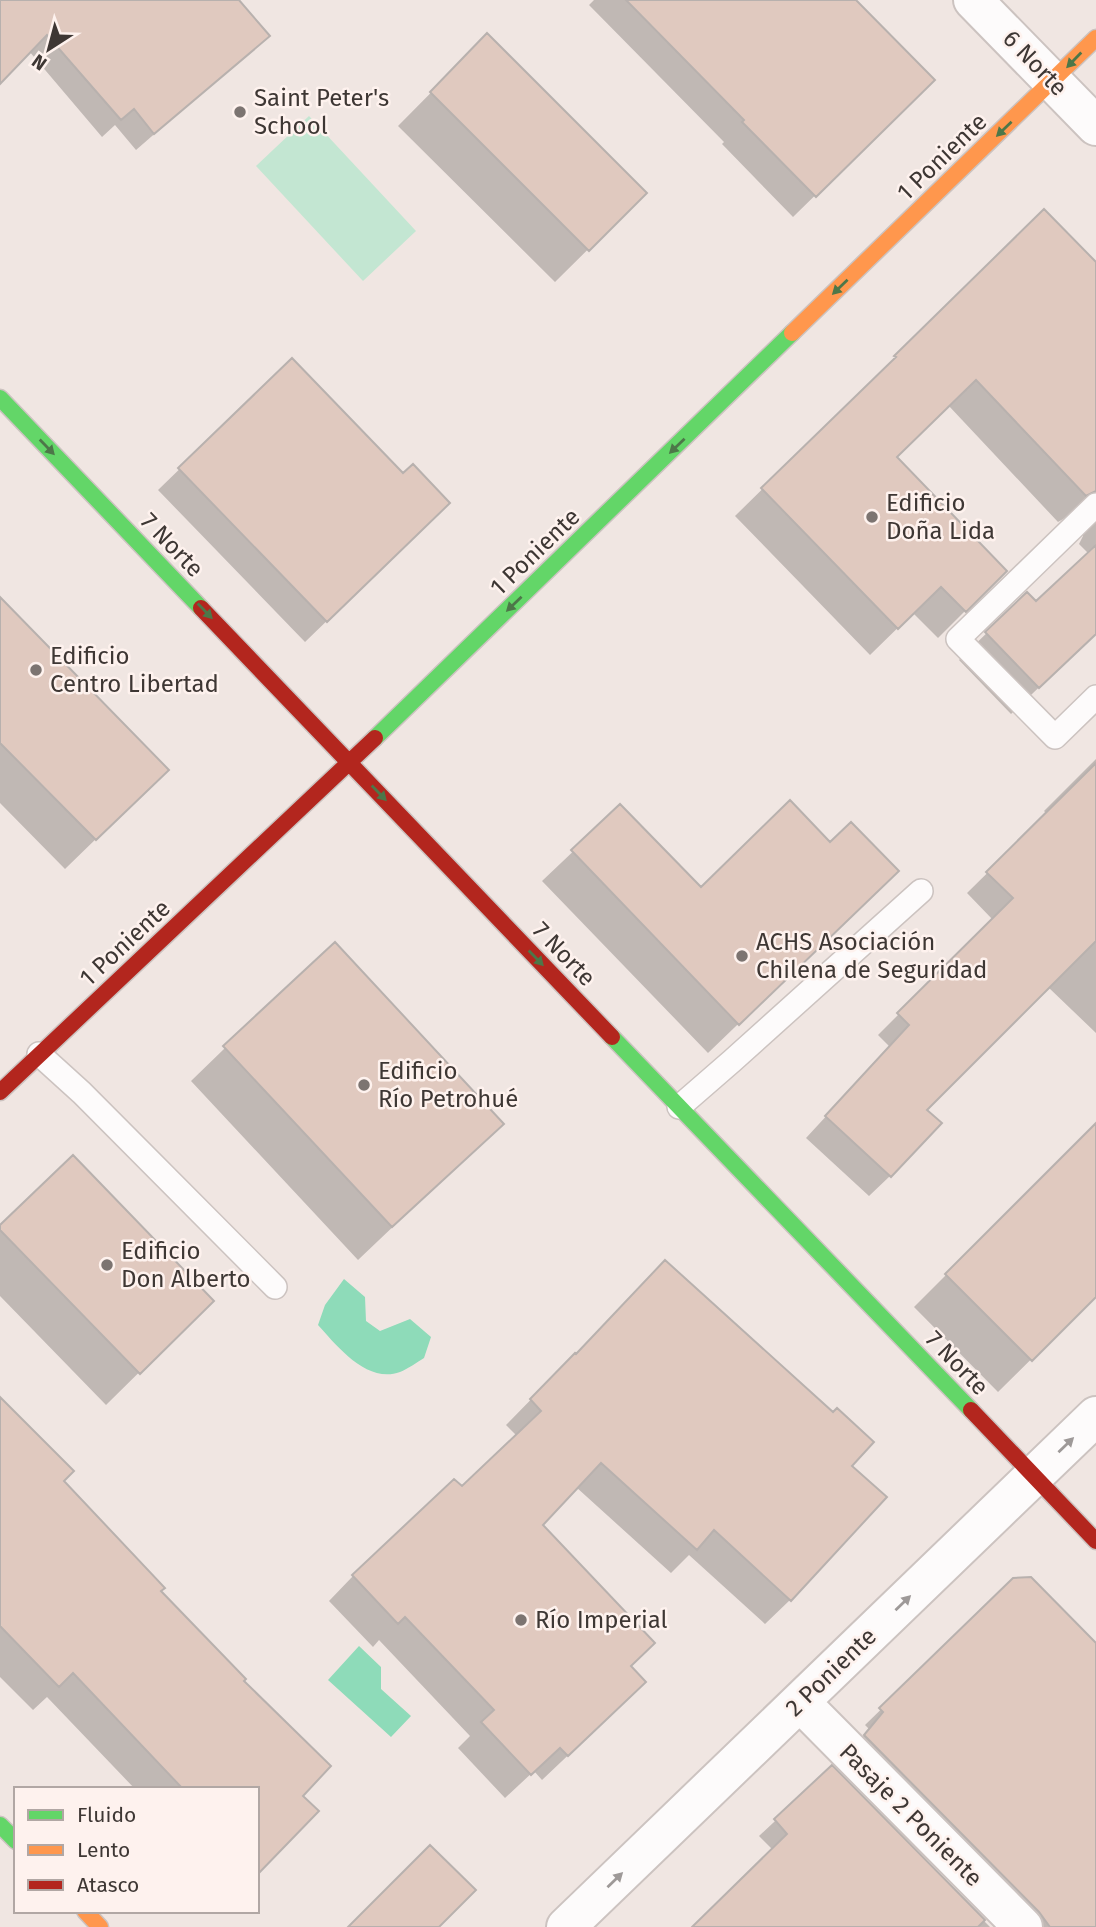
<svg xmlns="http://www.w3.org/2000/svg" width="1096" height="1927" viewBox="0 0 1096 1927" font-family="'Fira Sans',sans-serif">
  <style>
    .green { fill: #c3e6d2 }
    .water { fill: #8edbb9 }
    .shadow { fill: #0003 }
    .building { fill: #e0c9bf; stroke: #b8b1ae; stroke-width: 2 }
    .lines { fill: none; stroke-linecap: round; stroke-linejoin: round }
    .lane-casing { stroke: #ccc3c0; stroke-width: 26 }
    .street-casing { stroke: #ccc3c0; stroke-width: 42 }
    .fast-casing { stroke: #ccc3c0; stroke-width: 19 }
    .slow-casing { stroke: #ccc3c0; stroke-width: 19 }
    .jam-casing { stroke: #ccc3c0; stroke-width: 19 }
    .lane { stroke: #fdfbfb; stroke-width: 23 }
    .street { stroke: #fdfbfb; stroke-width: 38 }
    .fast { stroke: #63d668; stroke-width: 16 }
    .slow { stroke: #ff974d; stroke-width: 16 }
    .jam { stroke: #b3261e; stroke-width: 16 }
    .oneway { fill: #4d7749 }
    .oneway2 { fill: #9e9998 }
    .poi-dot { fill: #7c7471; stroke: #fef2ee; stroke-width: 2.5 }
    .labels { text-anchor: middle; stroke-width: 5; stroke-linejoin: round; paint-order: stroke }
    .street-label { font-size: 24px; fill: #3e3734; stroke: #fef2ee }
    .poi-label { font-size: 24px; fill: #3e3734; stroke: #fef2ee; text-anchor: start }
  </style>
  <rect width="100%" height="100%" fill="#f0e6e2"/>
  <path class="green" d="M 309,116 L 416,231 L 363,281 L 256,166 Z"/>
  <path class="water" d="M 344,1279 L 365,1297 L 366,1321 L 380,1331 L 410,1319 L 431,1337 L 424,1358 C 417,1362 408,1369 400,1372 C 367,1384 337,1346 318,1325 L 325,1305 Z
    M 359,1646 L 381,1667 L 381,1689 L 411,1716 L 391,1737 L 328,1680 Z"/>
  <path class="shadow" d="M 0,0 L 219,0 L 267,36 L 136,150 L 115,125 L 102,137 L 29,51 L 0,82 Z
    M 594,0 L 825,0 L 933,80 L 793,217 L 722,144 L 724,142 L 589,5 Z
    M 487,36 L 645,193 L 555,282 L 398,126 Z
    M 1044,212 L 1096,267 L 1096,633 L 1011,714 L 959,660 L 1027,594 L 1036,604 L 1089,554 L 1079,544 L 1083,536 L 1080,523 L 1073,518 L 1065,518 L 1058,522 L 948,405 L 894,457 L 1005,571 L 938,638 L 913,613 L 870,655 L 735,516 Z
    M 292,360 L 403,475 L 427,524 L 305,642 L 158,490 Z
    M 0,600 L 136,800 L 65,869 L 0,803 Z
    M 1096,759 L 1096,1033 L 1048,987 L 925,1110 L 890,1176 L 869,1196 L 806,1138 L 890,1047 L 878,1035 L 993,920 L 967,893 L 1047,814 L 1044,811 Z
    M 620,807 L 701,889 L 866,901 L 708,1053 L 542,881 Z
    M 225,1048 L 501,1124 L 358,1260 L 191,1081 Z
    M 1089,1132 L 1096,1139 L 1096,1295 L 998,1392 L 914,1307 Z
    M 0,1227 L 179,1333 L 106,1405 L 0,1296 Z
    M 550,1380 L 850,1466 L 790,1600 L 765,1624 L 689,1555 L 671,1573 L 576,1487 L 541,1525 L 630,1666 L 619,1707 L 542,1780 L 534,1771 L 505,1798 L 458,1748 L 470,1736 L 379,1640 L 373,1647 L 329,1601 L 353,1576 L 462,1489 L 517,1436 L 506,1425 Z
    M 0,1399 L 62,1481 L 159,1591 L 242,1681 L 257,1789 L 135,1789 L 47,1697 L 33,1710 L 0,1677 Z
    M 1014,1580 L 1096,1646 L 1096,1927 L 1023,1927 L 850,1752 L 869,1729 L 865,1725 Z
    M 832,1768 L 990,1927 L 694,1927 L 773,1850 L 759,1836 Z"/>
  <path class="building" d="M 0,0 L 239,0 L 270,36 L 154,134 L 134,109 L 121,120 L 47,35 L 0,84 Z
    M 626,0 L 856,0 L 935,80 L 816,197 L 742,122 L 744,120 Z
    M 487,33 L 647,193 L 589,251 L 430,92 Z
    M 1044,209 L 1096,262 L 1096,491 L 1086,496 L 976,380 L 897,457 L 1007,571 L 966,612 L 941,587 L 898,629 L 761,488 L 896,357 L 894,356 Z
    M 292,358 L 403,473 L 413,464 L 450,503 L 327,622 L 178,468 Z
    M 1096,545 L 1096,634 L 1039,688 L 985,632 L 1027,592 L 1036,601 Z
    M 0,597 L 169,770 L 96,840 L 0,743 Z
    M 1096,763 L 1096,941 L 927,1110 L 942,1123 L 891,1177 L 825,1116 L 909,1025 L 897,1013 L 1013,898 L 986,872 Z
    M 790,800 L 830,842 L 851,822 L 899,871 L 739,1025 L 571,850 L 620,804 L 701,887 Z
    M 335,942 L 504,1124 L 392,1227 L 223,1046 Z
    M 1096,1123 L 1096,1297 L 1032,1361 L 945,1274 Z
    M 73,1155 L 214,1301 L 140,1374 L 0,1230 L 0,1225 Z
    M 665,1260 L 833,1412 L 837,1408 L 874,1442 L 852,1466 L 887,1497 L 791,1601 L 714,1530 L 697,1550 L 601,1463 L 543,1525 L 655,1643 L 631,1666 L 646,1682 L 568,1756 L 560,1748 L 531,1775 L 481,1722 L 494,1710 L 405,1617 L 398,1624 L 352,1575 L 454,1479 L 462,1486 L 541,1411 L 530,1399 L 575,1353 L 576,1354 Z
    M 0,1397 L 74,1471 L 64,1481 L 165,1588 L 161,1591 L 246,1679 L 244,1681 L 331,1766 L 303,1796 L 319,1811 L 257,1875 L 257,1789 L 183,1789 L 73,1673 L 59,1687 L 0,1626 Z
    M 1031,1577 L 1096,1643 L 1096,1927 L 1050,1927 L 1039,1912 L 864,1735 L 883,1712 L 879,1708 L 1013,1578 Z
    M 832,1765 L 985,1920 L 978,1927 L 692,1927 L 787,1834 L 774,1819 Z
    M 430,1845 L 476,1890 L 439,1927 L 348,1927 Z"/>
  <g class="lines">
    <defs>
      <path id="lane" d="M 1096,505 L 958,639 L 1055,737 L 1096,697
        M 39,1054 L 82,1093 L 275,1287
        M 679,1107 L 732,1061 L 921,891"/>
      <path id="street" d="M 973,0 L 1096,126
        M 800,1702 L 1023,1927
        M 566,1927 L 1096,1416"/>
      <path id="fast" d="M 0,398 L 201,608
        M 375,738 L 792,333
        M 612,1037 L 971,1410
        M 0,1825 L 16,1841"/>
      <path id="slow" d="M 792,333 L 1096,38
        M 85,1911 L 100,1927"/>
      <path id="jam" d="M 201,608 L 612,1037
        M 0,1092 L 375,738
        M 971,1410 L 1096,1541"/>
    </defs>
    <use href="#lane" class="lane-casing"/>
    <use href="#street" class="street-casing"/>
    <use href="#fast" class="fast-casing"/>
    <use href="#slow" class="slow-casing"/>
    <use href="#jam" class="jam-casing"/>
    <use href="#lane" class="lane"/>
    <use href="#street" class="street"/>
    <use href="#fast" class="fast"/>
    <use href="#slow" class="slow"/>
    <use href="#jam" class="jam"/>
  </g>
  <defs><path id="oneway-solid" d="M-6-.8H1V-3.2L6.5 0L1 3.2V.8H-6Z" transform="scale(1.75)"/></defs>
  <g class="oneway">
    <use href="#oneway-solid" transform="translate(1074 60) rotate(134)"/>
    <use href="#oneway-solid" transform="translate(1004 129) rotate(136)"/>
    <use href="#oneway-solid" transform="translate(840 287) rotate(136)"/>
    <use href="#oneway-solid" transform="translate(677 446) rotate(136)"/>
    <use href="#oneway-solid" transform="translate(47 447) rotate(46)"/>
    <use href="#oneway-solid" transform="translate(514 604) rotate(136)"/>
    <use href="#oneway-solid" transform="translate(205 611) rotate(46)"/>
    <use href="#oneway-solid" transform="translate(379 793) rotate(46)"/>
    <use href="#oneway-solid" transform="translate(536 958) rotate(46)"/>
  </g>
  <g class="oneway2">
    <use href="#oneway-solid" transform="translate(1066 1445) rotate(-44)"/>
    <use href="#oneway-solid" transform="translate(903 1603) rotate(-44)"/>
    <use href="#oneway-solid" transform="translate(615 1880) rotate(-44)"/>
  </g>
  <g class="poi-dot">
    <circle cx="240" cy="112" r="7"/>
    <circle cx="872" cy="517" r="7"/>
    <circle cx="36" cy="670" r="7"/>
    <circle cx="742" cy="956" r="7"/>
    <circle cx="364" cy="1085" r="7"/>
    <circle cx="107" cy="1265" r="7"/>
    <circle cx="521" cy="1620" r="7"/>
  </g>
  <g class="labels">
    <g class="street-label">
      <text transform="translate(1035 63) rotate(46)" y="8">6 Norte</text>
      <text transform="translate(942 157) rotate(-44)" y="8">1 Poniente</text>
      <text transform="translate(172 545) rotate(46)" y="8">7 Norte</text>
      <text transform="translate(535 552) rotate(-44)" y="8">1 Poniente</text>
      <text transform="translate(125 943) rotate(-43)" y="8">1 Poniente</text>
      <text transform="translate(564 954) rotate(46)" y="8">7 Norte</text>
      <text transform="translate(957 1363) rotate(46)" y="8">7 Norte</text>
      <text transform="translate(831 1672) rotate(-44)" y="8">2 Poniente</text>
      <text transform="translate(911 1815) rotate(45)" y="8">Pasaje 2 Poniente</text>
    </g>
    <g class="poi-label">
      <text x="254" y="106">Saint Peter's<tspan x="254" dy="28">School</tspan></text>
      <text x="886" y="511">Edificio<tspan x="886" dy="28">Doña Lida</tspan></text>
      <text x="50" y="664">Edificio<tspan x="50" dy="28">Centro Libertad</tspan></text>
      <text x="756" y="950">ACHS Asociación<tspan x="756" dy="28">Chilena de Seguridad</tspan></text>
      <text x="378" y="1079">Edificio<tspan x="378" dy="28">Río Petrohué</tspan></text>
      <text x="121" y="1259">Edificio<tspan x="121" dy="28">Don Alberto</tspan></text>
      <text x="535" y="1628">Río Imperial</text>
    </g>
  </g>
  <rect x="14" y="1787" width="245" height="126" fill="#fef2ee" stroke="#b1a7a4" stroke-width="2"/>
  <rect x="28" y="1810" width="35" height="10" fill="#63d668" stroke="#b1a7a4" stroke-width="2"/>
  <text x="77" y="1822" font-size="21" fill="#3e3734">Fluido</text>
  <rect x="28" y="1845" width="35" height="10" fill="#ff974d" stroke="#b1a7a4" stroke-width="2"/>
  <text x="77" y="1857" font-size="21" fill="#3e3734">Lento</text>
  <rect x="28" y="1880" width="35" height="10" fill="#b3261e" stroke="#b1a7a4" stroke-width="2"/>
  <text x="77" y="1892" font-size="21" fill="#3e3734">Atasco</text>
  <g transform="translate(49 49) rotate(216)" stroke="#fef2ee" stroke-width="5" paint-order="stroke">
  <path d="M0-5L12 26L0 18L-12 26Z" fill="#3e3734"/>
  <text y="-10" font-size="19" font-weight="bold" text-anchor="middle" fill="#3e3734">N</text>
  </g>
</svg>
